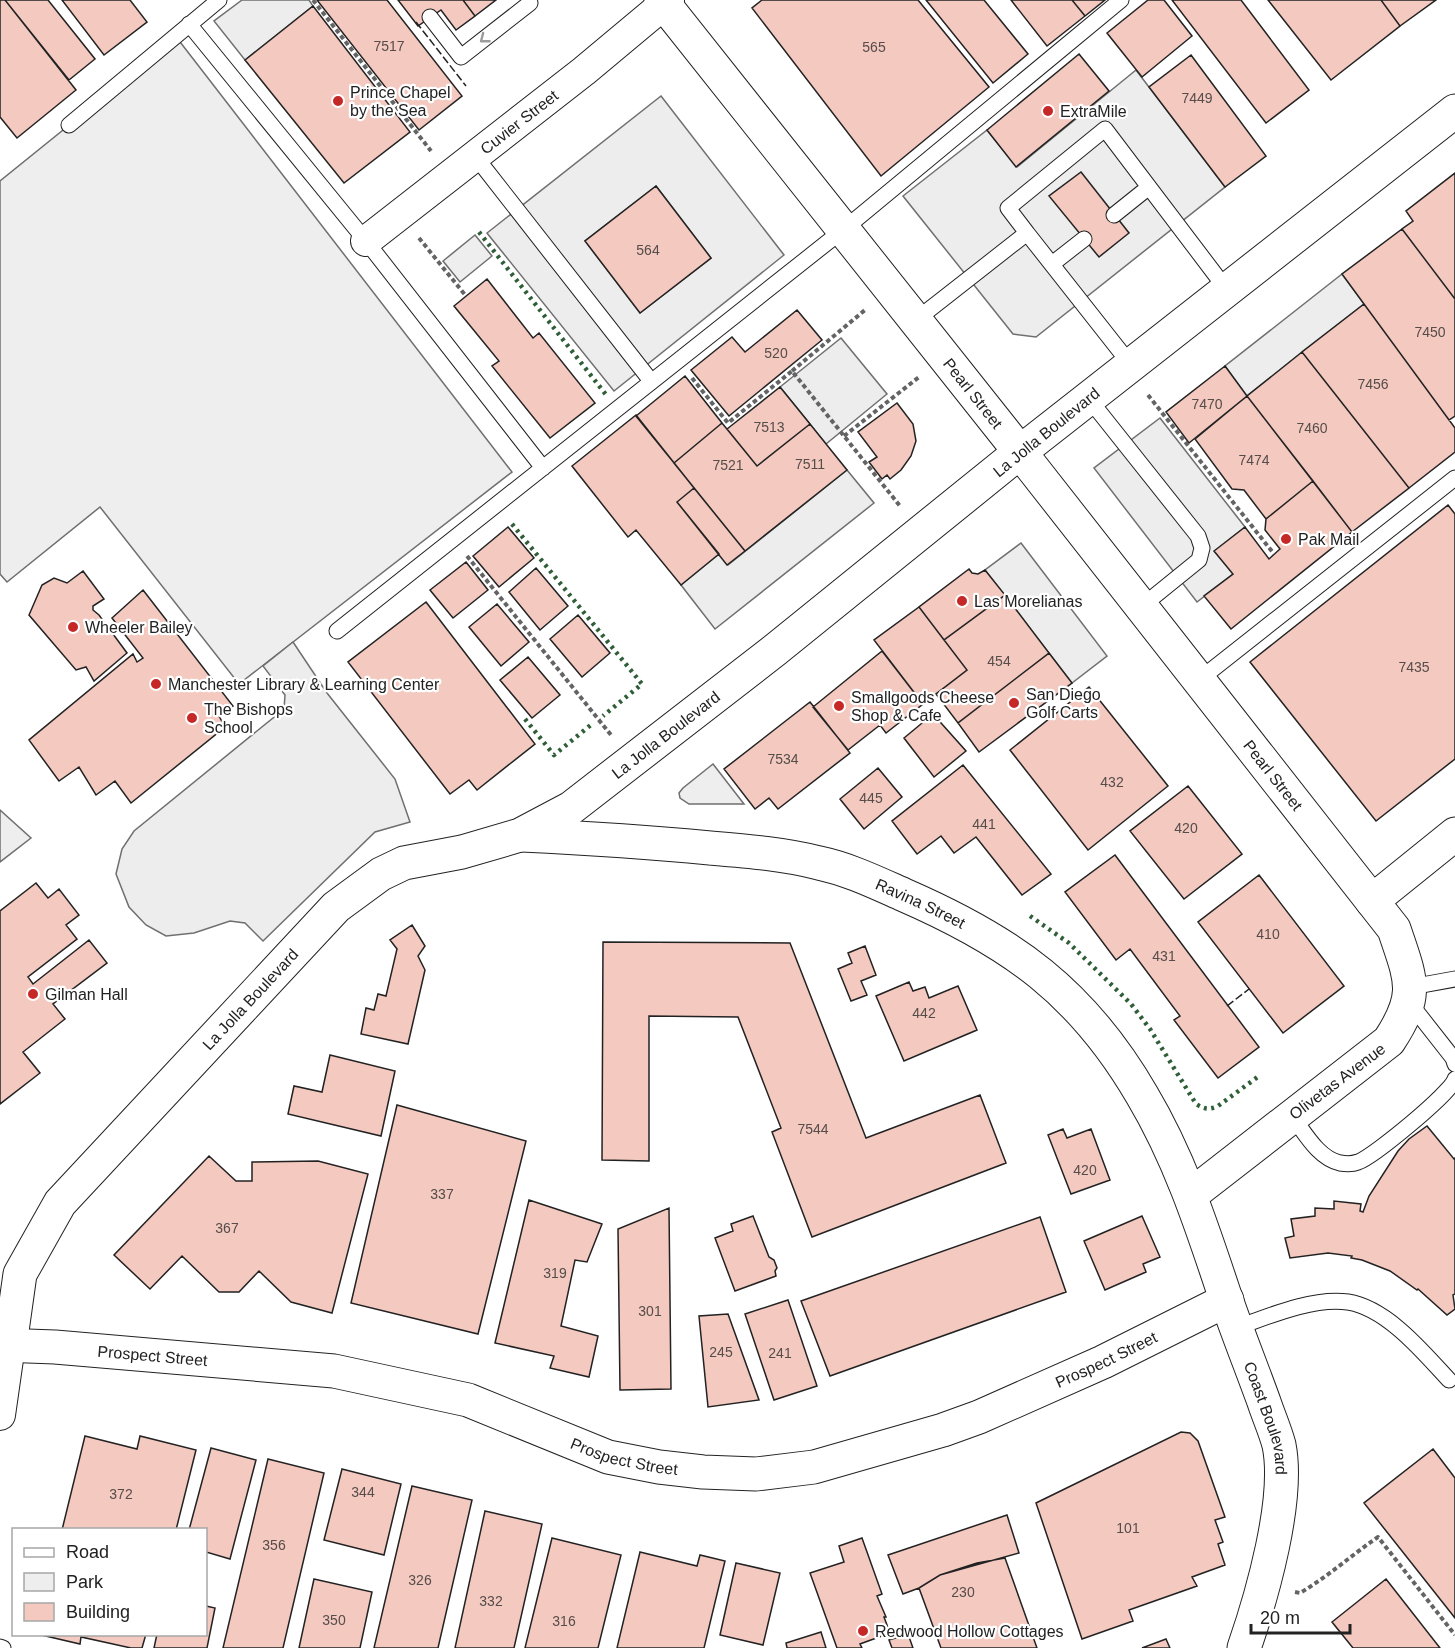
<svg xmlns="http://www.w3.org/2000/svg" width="1455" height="1648" viewBox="0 0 1455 1648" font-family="Helvetica,sans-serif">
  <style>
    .green { fill: #eee; stroke: #6f6f6f; stroke-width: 1.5 }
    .parking { fill: #ededed; stroke: #6f6f6f; stroke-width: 1.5; fill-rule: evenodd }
    .building { fill: #f3c9c0; stroke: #222; stroke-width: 1.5 }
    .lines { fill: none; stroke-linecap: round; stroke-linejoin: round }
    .lane-casing { stroke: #222; stroke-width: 17 }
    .street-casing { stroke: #222; stroke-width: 32 }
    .secondary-casing { stroke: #222; stroke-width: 35 }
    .primary-casing { stroke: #222; stroke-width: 35 }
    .path { stroke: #646464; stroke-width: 4; stroke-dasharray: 4.5 3; stroke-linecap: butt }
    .lane { stroke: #fff; stroke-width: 15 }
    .street { stroke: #fff; stroke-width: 30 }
    .secondary { stroke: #fff; stroke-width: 33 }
    .primary { stroke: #fff; stroke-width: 33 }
    .hedge { stroke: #2f5e38; stroke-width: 4.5; stroke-dasharray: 3 4.5; stroke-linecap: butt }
    .fence { stroke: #222; stroke-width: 1.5; stroke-dasharray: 8 3; stroke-linecap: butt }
    .oneway { stroke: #9c9c9c }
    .poi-dot { fill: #c62828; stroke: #fff; stroke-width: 2 }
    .labels { text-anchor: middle; stroke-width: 4.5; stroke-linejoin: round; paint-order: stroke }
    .number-label { font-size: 14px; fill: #564c4a }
    .poi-label { font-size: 16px; fill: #222; stroke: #fff; text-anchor: start }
    .street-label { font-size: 16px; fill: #222; stroke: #fff }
  </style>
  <rect width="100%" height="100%" fill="#fff"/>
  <path class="green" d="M 177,38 L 512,472 L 239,684 L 100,507 L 7,582 L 0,574 L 0,181 Z
    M 475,235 L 492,256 L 460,282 L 443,261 Z
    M 713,764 L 744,804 L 689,804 L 680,798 L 679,793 L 683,788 Z
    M 0,810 L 31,838 L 0,862 Z"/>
  <path class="parking" d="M 242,0 L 309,0 L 313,6 L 245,60 L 214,21 Z
    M 1136,70 L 1225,187 L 1036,337 L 1013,334 L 903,196 L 987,130 L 1017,167 Z
    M 661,96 L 784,255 L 614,391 L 487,233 ZM 656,186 L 711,258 L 640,313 L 585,241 Z
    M 1342,274 L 1364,304 L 1247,396 L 1225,366 Z
    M 841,338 L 887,394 L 826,444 L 780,387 Z
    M 1160,418 L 1245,527 L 1215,551 L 1233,574 L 1197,602 L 1094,468 Z
    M 847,470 L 874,503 L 715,629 L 681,585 L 719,554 L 728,565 Z
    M 1021,543 L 1107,656 L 1072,683 L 985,570 Z
    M 293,642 L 327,693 L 395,779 L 410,822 L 375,832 L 263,941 L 245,923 L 230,921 L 194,933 L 166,936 L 146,925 L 129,907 L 116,874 L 122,849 L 134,831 L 284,709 L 285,695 L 263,666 Z"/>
  <path class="building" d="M 0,0 L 5,0 L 76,90 L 17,138 L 0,117 Z
    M 5,0 L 48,0 L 95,59 L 69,80 Z
    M 62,0 L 130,0 L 147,22 L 104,55 Z
    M 317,0 L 387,0 L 462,96 L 419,130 Z
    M 398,0 L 463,0 L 475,16 L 456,30 L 441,10 L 418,26 Z
    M 463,0 L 496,0 L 475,16 Z
    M 762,0 L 918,0 L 989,87 L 881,176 L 752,8 Z
    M 926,0 L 984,0 L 1028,54 L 993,83 Z
    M 1011,0 L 1072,0 L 1085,16 L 1047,46 Z
    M 1072,0 L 1105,0 L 1085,16 Z
    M 1148,0 L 1164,0 L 1192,36 L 1142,77 L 1107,33 Z
    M 1172,0 L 1241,0 L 1309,90 L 1266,123 Z
    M 1268,0 L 1381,0 L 1400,26 L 1331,80 Z
    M 1381,0 L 1436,0 L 1400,26 Z
    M 313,6 L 410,132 L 344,183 L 245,60 Z
    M 1079,54 L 1109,91 L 1016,167 L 987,130 Z
    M 1191,55 L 1266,156 L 1225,187 L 1149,87 Z
    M 1081,172 L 1129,233 L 1099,257 L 1049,196 Z
    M 1455,173 L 1455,299 L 1402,229 L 1413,221 L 1406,211 Z
    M 656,186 L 711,258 L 640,313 L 585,241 Z
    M 1402,229 L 1455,299 L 1455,416 L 1449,420 L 1342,274 Z
    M 487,279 L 533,338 L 539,333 L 595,403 L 550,438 L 492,366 L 499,361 L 454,306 Z
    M 1364,304 L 1455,428 L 1455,452 L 1409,488 L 1302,352 Z
    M 797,310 L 822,340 L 729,416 L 691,370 L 732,337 L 745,352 Z
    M 1302,352 L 1409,488 L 1352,532 L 1247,396 Z
    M 1225,366 L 1247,396 L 1189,443 L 1166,412 Z
    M 685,376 L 722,423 L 674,463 L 636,416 Z
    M 780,387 L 810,424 L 757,466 L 727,429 Z
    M 1247,396 L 1313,481 L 1266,519 L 1244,490 L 1232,489 L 1195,439 Z
    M 897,403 L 913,424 L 916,441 L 911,456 L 901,470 L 890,479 L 887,475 L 882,479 L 869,462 L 877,457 L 858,432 Z
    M 636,415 L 694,488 L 677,502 L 719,554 L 681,585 L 636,530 L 628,537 L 572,466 Z
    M 722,423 L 757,466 L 810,424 L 847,470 L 745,551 L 674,463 Z
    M 1313,481 L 1352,532 L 1231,629 L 1204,596 L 1233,574 L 1214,551 L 1245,527 L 1269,559 L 1280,549 L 1265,530 L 1266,519 Z
    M 694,488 L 745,551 L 727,565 L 677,502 Z
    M 1448,505 L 1455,514 L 1455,759 L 1376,821 L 1250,662 Z
    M 1448,505 L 1455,514 L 1455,759 L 1376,821 L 1250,662 Z
    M 508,527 L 534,558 L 499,587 L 473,556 Z
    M 466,562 L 488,590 L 453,618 L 430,590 Z
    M 536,568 L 568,606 L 540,630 L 509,592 Z
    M 969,569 L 972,573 L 978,574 L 985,570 L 1005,595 L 944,640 L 919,607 Z
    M 83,571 L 104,599 L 93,606 L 93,610 L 99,615 L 127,653 L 94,681 L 86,667 L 76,670 L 29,615 L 42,585 L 54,578 L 67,583 Z
    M 143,590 L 233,706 L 219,716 L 225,727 L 131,803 L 115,781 L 96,795 L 79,767 L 59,781 L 29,740 L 133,654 L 137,662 L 143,658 L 112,618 Z
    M 1005,595 L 1049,653 L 958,723 L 936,694 L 967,670 L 944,640 Z
    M 426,602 L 535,744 L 477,790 L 469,780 L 450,794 L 348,662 Z
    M 497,604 L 529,642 L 501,666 L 469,627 Z
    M 919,607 L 967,670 L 923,704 L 874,640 Z
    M 578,615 L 610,653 L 582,677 L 550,639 Z
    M 882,651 L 923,704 L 886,733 L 880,725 L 848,750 L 813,707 Z
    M 1049,653 L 1072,683 L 979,752 L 958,723 Z
    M 528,657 L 560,695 L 532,718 L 500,680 Z
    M 1089,687 L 1168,786 L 1088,850 L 1010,750 Z
    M 810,702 L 850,753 L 778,809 L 769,798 L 755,809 L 724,769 Z
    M 933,714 L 966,751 L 934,777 L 904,738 Z
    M 963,765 L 1051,874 L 1022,895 L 976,837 L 954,853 L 941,836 L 917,854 L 892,821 Z
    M 878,768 L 902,797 L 864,829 L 840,799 Z
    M 1188,786 L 1242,854 L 1184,899 L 1130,831 Z
    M 1115,855 L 1259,1047 L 1218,1078 L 1174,1020 L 1180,1016 L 1130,949 L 1116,960 L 1065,892 Z
    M 1259,875 L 1344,986 L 1283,1033 L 1198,922 Z
    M 36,883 L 48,898 L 59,889 L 79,915 L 66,925 L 77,939 L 28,977 L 33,984 L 89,940 L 107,963 L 53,1004 L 65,1019 L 23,1052 L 40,1073 L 0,1104 L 0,911 Z
    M 412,925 L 425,946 L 418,956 L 425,970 L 408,1044 L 361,1034 L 366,1008 L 374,1010 L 378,994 L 386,996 L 397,949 L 390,940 Z
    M 603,942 L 790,943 L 866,1138 L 980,1095 L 1006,1163 L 812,1237 L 772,1132 L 781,1128 L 738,1017 L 649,1016 L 649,1161 L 602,1160 Z
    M 865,946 L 876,975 L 861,981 L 867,995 L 851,1001 L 838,969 L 852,963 L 848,953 Z
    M 909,982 L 913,991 L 925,987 L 929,998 L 958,986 L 977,1030 L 904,1061 L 876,996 Z
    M 330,1055 L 395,1071 L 381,1136 L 288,1114 L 294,1086 L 322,1092 Z
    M 397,1105 L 526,1141 L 478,1334 L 351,1303 Z
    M 1427,1126 L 1454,1159 L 1455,1158 L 1455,1294 L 1453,1295 L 1455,1309 L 1447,1315 L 1418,1289 L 1417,1290 L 1390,1271 L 1362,1260 L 1351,1258 L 1352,1256 L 1328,1253 L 1290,1258 L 1285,1238 L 1294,1236 L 1291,1219 L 1315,1216 L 1315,1208 L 1334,1209 L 1334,1201 L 1361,1204 L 1360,1211 L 1363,1212 L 1369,1196 L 1398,1151 L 1409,1139 Z
    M 1063,1129 L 1067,1138 L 1091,1129 L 1110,1180 L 1071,1194 L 1048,1135 Z
    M 209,1156 L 236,1181 L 252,1181 L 252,1162 L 318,1161 L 368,1174 L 332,1313 L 291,1302 L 259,1271 L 239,1292 L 219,1292 L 182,1256 L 150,1289 L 114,1255 Z
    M 529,1200 L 602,1224 L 587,1262 L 575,1260 L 561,1326 L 598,1336 L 589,1377 L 550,1368 L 554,1356 L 495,1343 Z
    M 669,1208 L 671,1389 L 620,1390 L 618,1229 Z
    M 753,1216 L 769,1257 L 774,1260 L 777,1268 L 775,1271 L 776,1276 L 735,1291 L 715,1238 L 733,1231 L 731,1224 Z
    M 1142,1216 L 1160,1257 L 1143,1264 L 1146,1272 L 1105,1290 L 1084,1241 Z
    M 1040,1217 L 1066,1292 L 830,1376 L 801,1301 Z
    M 788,1300 L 817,1386 L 774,1400 L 745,1314 Z
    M 728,1314 L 759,1400 L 708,1407 L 699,1316 Z
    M 1181,1432 L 1190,1433 L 1198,1441 L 1225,1517 L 1215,1520 L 1223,1542 L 1218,1544 L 1225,1565 L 1192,1577 L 1197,1586 L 1129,1610 L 1133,1621 L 1082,1639 L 1036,1503 Z
    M 85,1436 L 137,1449 L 140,1436 L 196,1450 L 176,1530 L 62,1530 Z
    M 211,1448 L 256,1460 L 230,1559 L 206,1552 L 206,1530 L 189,1530 Z
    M 1433,1449 L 1455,1478 L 1455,1618 L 1364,1503 Z
    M 268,1459 L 324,1473 L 283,1648 L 223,1648 Z
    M 342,1469 L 401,1484 L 384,1555 L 324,1540 Z
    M 412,1486 L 472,1500 L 438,1648 L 374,1648 Z
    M 485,1511 L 542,1524 L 514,1648 L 455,1648 Z
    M 1007,1515 L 1019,1553 L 940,1575 L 919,1588 L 903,1594 L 888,1555 Z
    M 552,1538 L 621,1555 L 598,1648 L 525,1648 Z
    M 862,1538 L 882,1594 L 877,1596 L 886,1617 L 884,1617 L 890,1633 L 860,1644 L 862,1648 L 837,1648 L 810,1573 L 844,1562 L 839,1546 Z
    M 640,1552 L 697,1566 L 700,1555 L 725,1561 L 704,1648 L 617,1648 Z
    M 1005,1558 L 1037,1648 L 941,1648 L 919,1588 L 940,1575 L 977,1563 Z
    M 736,1563 L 780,1573 L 763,1645 L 720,1635 Z
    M 314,1579 L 372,1592 L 360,1648 L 299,1648 Z
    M 1386,1579 L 1440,1648 L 1353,1648 L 1332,1622 Z
    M 206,1606 L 215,1608 L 207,1648 L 154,1648 L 157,1634 L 206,1634 Z
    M 821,1632 L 826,1648 L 787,1648 L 786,1643 Z
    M 37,1634 L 146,1634 L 142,1648 L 131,1648 L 81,1637 L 80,1644 Z
    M 908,1634 L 913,1648 L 892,1648 L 889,1640 Z
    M 1166,1639 L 1170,1648 L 1142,1648 Z"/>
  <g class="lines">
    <defs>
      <path id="lane" d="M 430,17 L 461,57 L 530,3
        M 189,24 L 366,241 L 543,468
        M 69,125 L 219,0
        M 475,156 L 651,381
        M 1114,215 L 1149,187
        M 1027,233 L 1008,208 L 1105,129 L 1227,290
        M 1052,264 L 1084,239
        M 916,320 L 1027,233 L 1131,365
        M 1089,399 L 1198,536 L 1202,548 L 1199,560 L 1141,607
        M 337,631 L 843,230 L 1121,0
        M 1199,680 L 1455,478
        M 1411,987 L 1455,979
        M 1409,1002 L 1453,1058 L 1455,1064
        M 1292,1116 C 1305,1133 1318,1158 1340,1163 C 1346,1164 1353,1164 1358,1162 C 1373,1157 1452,1092 1455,1079
        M 1236,1328 C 1269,1316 1313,1297 1348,1302 C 1387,1308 1424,1353 1449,1380
        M 0,1647 L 3,1648"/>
      <g id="street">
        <path id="s1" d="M 366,241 L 584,71 L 669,0"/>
        <path d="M 0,1415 L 10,1345"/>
      </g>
      <g id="secondary">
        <path id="s2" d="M 522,835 C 585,838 648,842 710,848 C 746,851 784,854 819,863 C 848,869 877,883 904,895 C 1012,942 1082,992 1142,1095 C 1179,1157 1201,1224 1224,1293 C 1236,1329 1251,1366 1264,1402 C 1269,1417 1275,1430 1279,1445 C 1290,1499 1262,1596 1244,1648"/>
        <path d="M 1372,901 L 1455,834"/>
        <path id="s3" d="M 0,1345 L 55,1347 L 334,1371 L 468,1400 L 608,1457 L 659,1467 L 703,1472 L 756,1474 L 814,1467 L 943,1430 L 979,1417 L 1103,1362 L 1227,1300"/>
        <path id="s4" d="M 10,1345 L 20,1274 L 60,1203 L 336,907 L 381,874 L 404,863 L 462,852 L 520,835 L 571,808 L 775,650 L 1020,452 L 1394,929 C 1411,980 1420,994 1389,1041 L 1191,1195"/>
      </g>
      <g id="primary">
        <path id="s5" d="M 661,0 L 1020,452 L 1455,111"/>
      </g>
    </defs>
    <use href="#lane" class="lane-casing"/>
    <use href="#street" class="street-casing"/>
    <use href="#secondary" class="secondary-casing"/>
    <use href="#primary" class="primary-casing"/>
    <path class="path" d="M 313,0 L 431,151
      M 419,238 L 466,296
      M 792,371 L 865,310
      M 692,378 L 728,423 L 792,371 L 900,506
      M 1148,395 L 1274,554
      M 844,436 L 919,377
      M 467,556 L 611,735
      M 1295,1592 L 1300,1593 C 1327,1577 1352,1555 1378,1537 L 1455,1635"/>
    <use href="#lane" class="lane"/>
    <use href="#street" class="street"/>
    <use href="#secondary" class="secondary"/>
    <use href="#primary" class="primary"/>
    <path class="hedge" d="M 479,232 L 607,396
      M 512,524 L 642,684 L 603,716
      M 525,719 L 554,755 L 592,724
      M 1030,916 L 1069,943 L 1131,1004 L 1150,1029 L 1196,1104 C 1204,1109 1209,1110 1218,1106 L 1259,1076"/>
    <path class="fence" d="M 416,22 L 466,86
      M 1227,1006 L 1249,989"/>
  </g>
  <defs><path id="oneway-chevron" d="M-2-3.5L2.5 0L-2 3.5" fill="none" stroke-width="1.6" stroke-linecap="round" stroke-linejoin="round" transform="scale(1.5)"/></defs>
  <use class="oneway" href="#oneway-chevron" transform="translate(484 39) rotate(142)"/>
  <g class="poi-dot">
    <circle cx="338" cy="101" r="6"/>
    <circle cx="1048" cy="111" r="6"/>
    <circle cx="1286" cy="539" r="6"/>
    <circle cx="962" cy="601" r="6"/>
    <circle cx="73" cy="627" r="6"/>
    <circle cx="156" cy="684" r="6"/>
    <circle cx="1014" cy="703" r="6"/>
    <circle cx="839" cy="706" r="6"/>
    <circle cx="192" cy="718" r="6"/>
    <circle cx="33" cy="994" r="6"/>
    <circle cx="863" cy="1631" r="6"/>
  </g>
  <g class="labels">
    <g class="number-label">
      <text x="389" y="51">7517</text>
      <text x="874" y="52">565</text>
      <text x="1197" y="103">7449</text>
      <text x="648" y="255">564</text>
      <text x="1430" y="337">7450</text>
      <text x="776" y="358">520</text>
      <text x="1373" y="389">7456</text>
      <text x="1207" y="409">7470</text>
      <text x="769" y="432">7513</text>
      <text x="1312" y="433">7460</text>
      <text x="1254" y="465">7474</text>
      <text x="810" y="469">7511</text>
      <text x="728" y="470">7521</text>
      <text x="999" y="666">454</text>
      <text x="1414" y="672">7435</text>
      <text x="783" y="764">7534</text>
      <text x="1112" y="787">432</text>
      <text x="871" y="803">445</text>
      <text x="984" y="829">441</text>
      <text x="1186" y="833">420</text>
      <text x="1268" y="939">410</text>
      <text x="1164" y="961">431</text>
      <text x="924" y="1018">442</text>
      <text x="813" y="1134">7544</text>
      <text x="1085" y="1175">420</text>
      <text x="442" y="1199">337</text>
      <text x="227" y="1233">367</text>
      <text x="555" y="1278">319</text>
      <text x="650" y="1316">301</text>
      <text x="721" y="1357">245</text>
      <text x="780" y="1358">241</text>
      <text x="363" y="1497">344</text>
      <text x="121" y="1499">372</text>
      <text x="1128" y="1533">101</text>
      <text x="274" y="1550">356</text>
      <text x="420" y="1585">326</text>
      <text x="963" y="1597">230</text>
      <text x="491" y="1606">332</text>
      <text x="334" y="1625">350</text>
      <text x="564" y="1626">316</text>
    </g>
    <g class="poi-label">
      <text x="350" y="98">Prince Chapel<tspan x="350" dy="18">by the Sea</tspan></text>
      <text x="1060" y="117">ExtraMile</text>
      <text x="1298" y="545">Pak Mail</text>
      <text x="974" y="607">Las Morelianas</text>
      <text x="85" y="633">Wheeler Bailey</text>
      <text x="168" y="690">Manchester Library &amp; Learning Center</text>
      <text x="1026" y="700">San Diego<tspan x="1026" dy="18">Golf Carts</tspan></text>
      <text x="851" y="703">Smallgoods Cheese<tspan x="851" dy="18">Shop &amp; Cafe</tspan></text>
      <text x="204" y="715">The Bishops<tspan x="204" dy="18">School</tspan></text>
      <text x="45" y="1000">Gilman Hall</text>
      <text x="875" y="1637">Redwood Hollow Cottages</text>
    </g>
    <g class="street-label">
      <text dy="6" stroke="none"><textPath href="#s1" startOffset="194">Cuvier Street</textPath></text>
      <text dy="6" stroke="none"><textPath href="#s5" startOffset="502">Pearl Street</textPath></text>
      <text transform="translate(1046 432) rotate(-39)" y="6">La Jolla Boulevard</text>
      <text dy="6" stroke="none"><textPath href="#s4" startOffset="936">La Jolla Boulevard</textPath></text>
      <text dy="6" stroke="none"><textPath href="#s4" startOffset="1800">Pearl Street</textPath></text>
      <text dy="6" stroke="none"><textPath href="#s2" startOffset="408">Ravina Street</textPath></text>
      <text dy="6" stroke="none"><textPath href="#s4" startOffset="432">La Jolla Boulevard</textPath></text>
      <text transform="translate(1337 1081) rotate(-37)" y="6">Olivetas Avenue</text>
      <text dy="6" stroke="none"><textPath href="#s3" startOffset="153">Prospect Street</textPath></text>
      <text dy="6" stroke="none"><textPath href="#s3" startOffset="1143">Prospect Street</textPath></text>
      <text dy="6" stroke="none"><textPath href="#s2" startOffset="1054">Coast Boulevard</textPath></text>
      <text dy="6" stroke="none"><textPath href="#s3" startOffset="639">Prospect Street</textPath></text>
    </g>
  </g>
  <rect x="12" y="1528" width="195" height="108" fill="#ffffff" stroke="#a7a7a7" stroke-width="1.5"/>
  <rect x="24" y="1548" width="30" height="9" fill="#ffffff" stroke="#a7a7a7" stroke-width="1.5"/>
  <text x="66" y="1558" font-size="18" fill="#222222">Road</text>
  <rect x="24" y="1573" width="30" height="18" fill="#eeeeee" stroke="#a7a7a7" stroke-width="1.5"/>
  <text x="66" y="1588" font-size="18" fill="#222222">Park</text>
  <rect x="24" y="1603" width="30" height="18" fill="#f3c9c0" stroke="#a7a7a7" stroke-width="1.5"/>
  <text x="66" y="1618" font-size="18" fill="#222222">Building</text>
  <path d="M1251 1624v9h99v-9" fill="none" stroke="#222222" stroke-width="3"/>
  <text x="1260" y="1624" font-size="18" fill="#222222" stroke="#ffffff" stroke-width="4.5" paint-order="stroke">20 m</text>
</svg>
